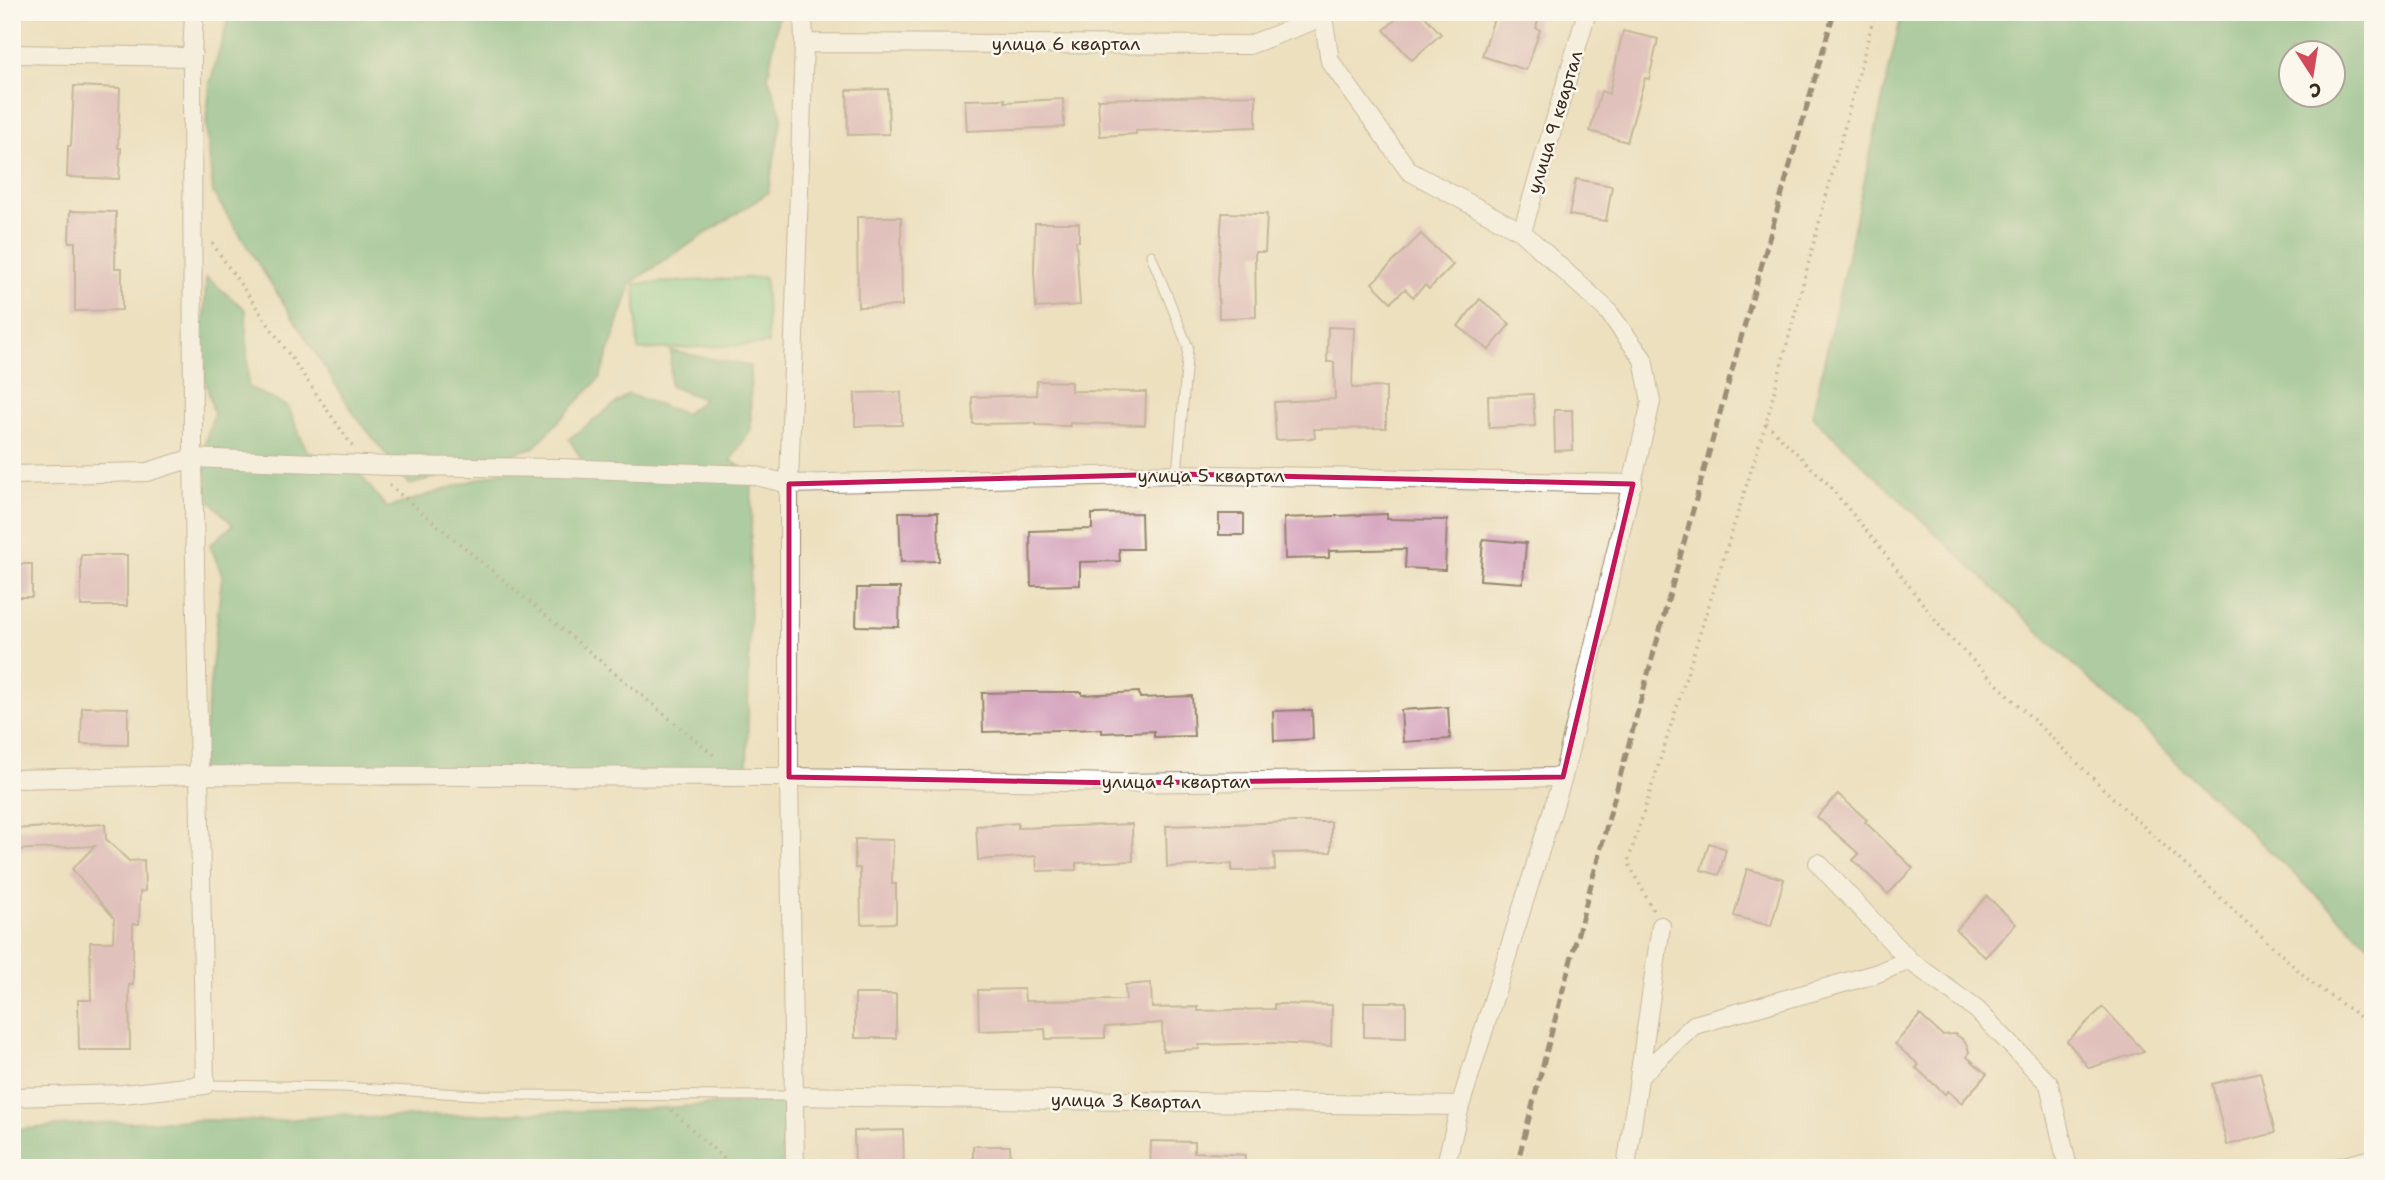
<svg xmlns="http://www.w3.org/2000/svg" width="2385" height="1180" viewBox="0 0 2385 1180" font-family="'Shantell Sans',sans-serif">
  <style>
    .green { fill: #7ad094; stroke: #5a7d59; stroke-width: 2 }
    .forest { fill: #63b27e; stroke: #4f6e4e; stroke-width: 2; fill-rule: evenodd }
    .building { fill: #d19cb9 }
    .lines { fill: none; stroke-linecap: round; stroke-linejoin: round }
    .lane-casing { stroke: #94856e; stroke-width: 11 }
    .street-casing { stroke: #94856e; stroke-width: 20 }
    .path { stroke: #94856e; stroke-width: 3.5; stroke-dasharray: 2 5; stroke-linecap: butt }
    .lane { stroke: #fff; stroke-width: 9 }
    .street { stroke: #fff; stroke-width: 18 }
    .rail { stroke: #3b2a1e; stroke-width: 5; stroke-dasharray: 10 5; stroke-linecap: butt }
    .marked { fill: none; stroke: #c2185b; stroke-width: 5; stroke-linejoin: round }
    .labels { text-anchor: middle; stroke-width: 5; stroke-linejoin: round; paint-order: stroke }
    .street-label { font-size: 18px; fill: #3b2a1e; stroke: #fbf7ec }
  </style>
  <rect width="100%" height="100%" fill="#fbf7ec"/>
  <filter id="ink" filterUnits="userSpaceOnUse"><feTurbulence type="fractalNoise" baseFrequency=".0143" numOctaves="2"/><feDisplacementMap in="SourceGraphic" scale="14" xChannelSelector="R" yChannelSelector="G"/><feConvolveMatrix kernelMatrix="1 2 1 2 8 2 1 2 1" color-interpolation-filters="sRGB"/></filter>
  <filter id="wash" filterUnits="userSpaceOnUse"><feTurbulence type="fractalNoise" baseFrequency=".00686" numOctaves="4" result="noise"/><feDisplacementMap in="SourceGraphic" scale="28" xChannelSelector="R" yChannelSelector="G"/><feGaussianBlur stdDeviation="1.57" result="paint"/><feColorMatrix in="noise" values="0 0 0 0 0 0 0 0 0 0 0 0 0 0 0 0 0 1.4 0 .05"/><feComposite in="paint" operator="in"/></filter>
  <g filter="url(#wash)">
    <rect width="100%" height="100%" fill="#ede0bf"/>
    <path class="green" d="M 765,277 L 768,344 L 638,350 L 635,284 Z"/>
    <path class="forest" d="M 230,12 L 779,12 L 768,77 L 782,116 L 768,193 L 632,282 L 600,378 L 534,447 L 410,485 L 355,415 L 213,193 L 206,124 L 210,83 Z
      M 1902,12 L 2373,12 L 2373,949 L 1812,416 ZM 2290,52 L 2332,52 L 2332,94 L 2290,94 Z
      M 206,277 L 246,310 L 248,387 L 288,407 L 307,451 L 359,473 L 387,508 L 500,472 L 582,460 L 569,439 L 628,394 L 685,414 L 704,399 L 670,386 L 671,351 L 750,366 L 751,429 L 731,460 L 752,475 L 747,777 L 200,775 L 222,575 L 210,545 L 233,525 L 204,494 L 204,447 L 214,414 L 202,367 Z
      M 790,1100 L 793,1168 L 12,1168 L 12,1130 L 96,1123 L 204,1120 L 276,1121 L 346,1114 L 366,1118 L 643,1109 Z"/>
    <g id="blocks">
      <path class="building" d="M 1404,12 L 1421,12 L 1441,34 L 1412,60 L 1384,30 Z
        M 1496,12 L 1540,12 L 1536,28 L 1540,30 L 1526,70 L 1482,56 Z
        M 1623,31 L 1658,39 L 1649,79 L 1645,78 L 1627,142 L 1590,131 L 1601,91 L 1609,94 Z
        M 74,86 L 120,88 L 118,148 L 121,148 L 119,179 L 67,177 L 68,146 L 71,146 Z
        M 888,89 L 889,134 L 848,135 L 847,90 Z
        M 1256,95 L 1256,127 L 1136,131 L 1136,134 L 1100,136 L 1098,99 Z
        M 1005,99 L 1005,102 L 1063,99 L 1064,127 L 967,131 L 965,100 Z
        M 1576,179 L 1612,186 L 1606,221 L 1569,215 Z
        M 70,211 L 116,212 L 115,268 L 122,268 L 122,310 L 75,311 L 75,242 L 69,242 Z
        M 1222,213 L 1267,214 L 1265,252 L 1255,252 L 1256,317 L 1219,318 L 1218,278 Z
        M 857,217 L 901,217 L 902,306 L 858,307 Z
        M 1035,223 L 1079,223 L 1079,241 L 1076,241 L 1080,305 L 1036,308 L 1034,271 Z
        M 1421,234 L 1453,265 L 1429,289 L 1425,285 L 1413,297 L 1405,289 L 1391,302 L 1372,283 Z
        M 1480,299 L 1510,324 L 1489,350 L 1458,326 Z
        M 1328,327 L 1354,328 L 1352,388 L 1386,387 L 1386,428 L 1314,429 L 1315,438 L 1276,440 L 1274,402 L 1335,399 L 1334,362 L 1327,362 Z
        M 1037,381 L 1071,382 L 1071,391 L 1146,392 L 1145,425 L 1070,423 L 1070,426 L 1036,425 L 1036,423 L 973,424 L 972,397 L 1036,395 Z
        M 901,392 L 902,425 L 855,426 L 855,393 Z
        M 1533,394 L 1535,426 L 1489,428 L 1488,396 Z
        M 1554,410 L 1572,410 L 1573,450 L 1555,451 Z
        M 899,512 L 938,512 L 939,561 L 901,562 Z
        M 1141,513 L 1142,549 L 1119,549 L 1120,561 L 1080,562 L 1080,585 L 1031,586 L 1030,531 L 1092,529 L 1092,514 Z
        M 1219,514 L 1244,514 L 1244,535 L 1219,535 Z
        M 1387,514 L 1387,519 L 1447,520 L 1445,570 L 1405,568 L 1406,549 L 1329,551 L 1329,558 L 1285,559 L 1284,518 Z
        M 1483,539 L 1526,543 L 1523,583 L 1480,580 Z
        M 81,555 L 127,555 L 127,606 L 81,606 Z
        M 12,564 L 32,564 L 32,597 L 12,597 Z
        M 857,588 L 900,588 L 899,627 L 856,626 Z
        M 1023,692 L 1082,692 L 1082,695 L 1139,692 L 1140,698 L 1192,696 L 1194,736 L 1154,737 L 1154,731 L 1102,733 L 1102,729 L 983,732 L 982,693 Z
        M 82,707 L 128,708 L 128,745 L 81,744 Z
        M 1448,707 L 1450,739 L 1403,742 L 1401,710 Z
        M 1312,710 L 1313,739 L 1274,741 L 1273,711 Z
        M 1838,794 L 1867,820 L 1865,822 L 1913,868 L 1888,894 L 1853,860 L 1859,854 L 1817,817 Z
        M 1294,822 L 1331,822 L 1331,852 L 1274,853 L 1275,870 L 1232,871 L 1232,864 L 1167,867 L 1166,826 Z
        M 1018,823 L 1018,828 L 1132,824 L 1133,861 L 1076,863 L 1076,870 L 1037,871 L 1036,856 L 978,860 L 976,826 Z
        M 105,824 L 106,839 L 129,861 L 144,860 L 145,891 L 140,892 L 139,924 L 133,924 L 133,985 L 129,985 L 130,1050 L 79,1050 L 78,1000 L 91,1000 L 90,942 L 113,942 L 114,918 L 72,869 L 95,846 L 12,850 L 12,829 Z
        M 855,839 L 893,840 L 892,884 L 896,884 L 896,923 L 861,924 L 860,868 L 855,868 Z
        M 1709,843 L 1726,849 L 1719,875 L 1701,870 Z
        M 1747,869 L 1784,879 L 1771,926 L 1734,916 Z
        M 1987,896 L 2016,924 L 1985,957 L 1956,930 Z
        M 1151,983 L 1152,1008 L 1198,1007 L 1198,1011 L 1274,1009 L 1274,1004 L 1332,1005 L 1331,1046 L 1273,1043 L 1199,1045 L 1199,1049 L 1163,1051 L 1162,1023 L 1105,1027 L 1105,1038 L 1046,1039 L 1045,1029 L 979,1031 L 978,990 L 1024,989 L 1025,1001 L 1126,1000 L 1125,985 Z
        M 855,994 L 896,994 L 896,1038 L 855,1038 Z
        M 1364,1002 L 1406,1002 L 1406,1038 L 1364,1037 Z
        M 2103,1007 L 2144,1051 L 2089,1068 L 2067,1041 Z
        M 1920,1015 L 1942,1035 L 1955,1034 L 1962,1039 L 1967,1045 L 1969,1052 L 1967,1057 L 1987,1074 L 1961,1103 L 1948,1091 L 1945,1094 L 1916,1068 L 1919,1065 L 1895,1044 Z
        M 2260,1072 L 2275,1133 L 2227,1145 L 2212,1084 Z
        M 903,1130 L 904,1168 L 855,1168 L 854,1131 Z
        M 1151,1141 L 1194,1142 L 1194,1152 L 1245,1155 L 1244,1168 L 1150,1168 Z
        M 973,1146 L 1010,1146 L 1011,1168 L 973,1168 Z"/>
    </g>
  </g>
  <g filter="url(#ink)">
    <use href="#blocks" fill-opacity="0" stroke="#94856e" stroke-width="2"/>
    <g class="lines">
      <defs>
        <path id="lane" d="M 1151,255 L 1188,347 L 1177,474
          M 205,1085 L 342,1087 L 477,1095 L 792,1096"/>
        <path id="street" d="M 1324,12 L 1323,17 L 1330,61 L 1409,171 L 1522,232 L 1607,310 L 1643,359 L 1651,402 L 1563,777 L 1460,1106 L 1445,1168
          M 804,43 L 1249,45 L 1323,17
          M 12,54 L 192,57
          M 1522,232 L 1587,12
          M 12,475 L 147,472 L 193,458 L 390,466 L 559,468 L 752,475 L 789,484 L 1177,474 L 1633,484
          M 12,779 L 200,775 L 789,777 L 1120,783 L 1563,777
          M 1818,863 L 1909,960 L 1977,1010 L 2049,1084 L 2068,1168
          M 1641,1075 L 1694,1025 L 1875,974 L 1909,960
          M 792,1096 L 1460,1106
          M 12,1097 L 123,1094 L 205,1085 L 193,458 L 192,57 L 194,12
          M 795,1168 L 789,777 L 789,484 L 804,43 L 803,12
          M 1626,1168 L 1661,926
          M 2335,1168 L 2373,1159"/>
      </defs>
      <use href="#lane" class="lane-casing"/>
      <use href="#street" class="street-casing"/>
      <path class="path" d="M 212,243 L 353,447
        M 1766,423 L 1827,483 L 1879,546 L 1945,633 L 2112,797 L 2312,983 L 2373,1026
        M 389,485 L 717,758
        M 1653,910 L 1628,862 L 1766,423 L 1875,12
        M 671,1110 L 734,1168"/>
      <use href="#lane" class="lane"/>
      <use href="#street" class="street"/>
      <path class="rail" d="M 1516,1168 C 1617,781 1723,396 1834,12"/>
    </g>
  </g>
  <path d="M0 0H2385V1180H0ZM 1177,474 L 1633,484 L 1563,777 L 1120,783 L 789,777 L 789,484 Z" fill="#ede0bf" fill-opacity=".55" fill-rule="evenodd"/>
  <path class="marked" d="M 1177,474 L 1633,484 L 1563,777 L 1120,783 L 789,777 L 789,484 Z"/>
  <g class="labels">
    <g class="street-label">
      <text x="1066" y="50">улица 6 квартал</text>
      <text transform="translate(1555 122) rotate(-73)" y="6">улица 9 квартал</text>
      <text x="1211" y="482">улица 5 квартал</text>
      <text x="1176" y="788">улица 4 квартал</text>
      <text transform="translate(1126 1101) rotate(1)" y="6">улица 3 Квартал</text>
    </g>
  </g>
  <rect width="2385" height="1180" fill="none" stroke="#fbf7ec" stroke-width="42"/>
  <g transform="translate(2312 74) rotate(168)"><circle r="33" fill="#fbf7ec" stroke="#aea59a" stroke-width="2"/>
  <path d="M0-5L12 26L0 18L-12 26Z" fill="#d1495b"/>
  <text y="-10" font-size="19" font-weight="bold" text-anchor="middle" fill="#3b2a1e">С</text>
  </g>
</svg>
